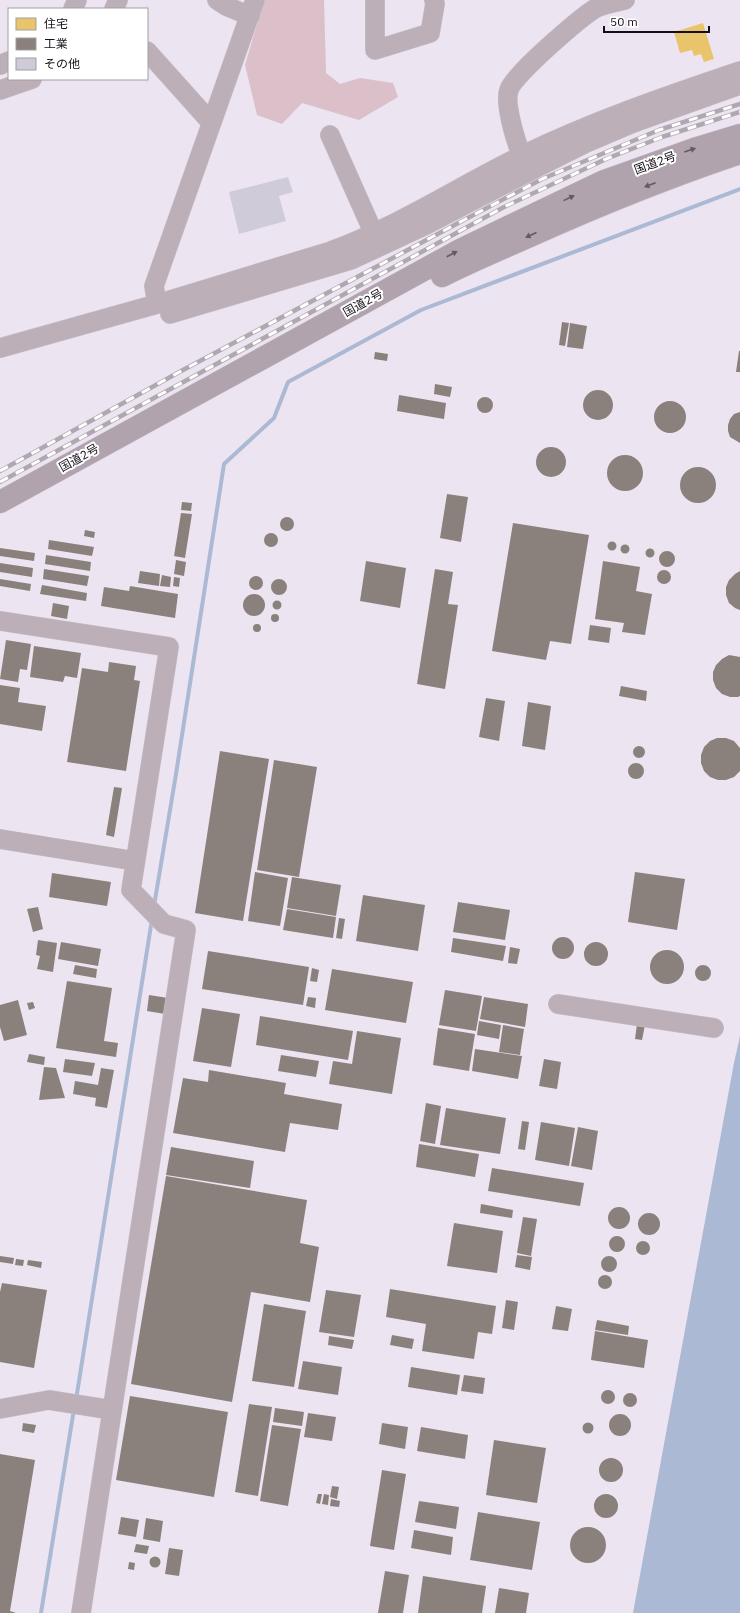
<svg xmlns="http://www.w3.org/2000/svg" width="740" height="1613" viewBox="0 0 740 1613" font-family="'IBM Plex Sans','Noto Sans JP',sans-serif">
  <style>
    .forest { fill: #dbbfc9 }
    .water { fill: #acb9d4 }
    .homes { fill: #e9c46a }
    .industry { fill: #8a817c }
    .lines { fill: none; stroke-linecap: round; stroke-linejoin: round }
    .stream { stroke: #acb9d4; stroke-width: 4 }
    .building { fill: #cfcbd8 }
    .minor-casing { stroke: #c9c3cd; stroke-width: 20 }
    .highway-casing { stroke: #c9c3cd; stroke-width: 23 }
    .minor { stroke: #bcafb8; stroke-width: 19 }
    .highway { stroke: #b0a3ae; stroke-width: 22 }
    .rail-casing { stroke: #b0a8b0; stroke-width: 4.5 }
    .rail { stroke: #fff; stroke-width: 3; stroke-dasharray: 9; stroke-linecap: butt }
    .oneway { fill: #625962 }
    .labels { text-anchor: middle; stroke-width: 4; stroke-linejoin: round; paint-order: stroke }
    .street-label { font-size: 12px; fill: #140f17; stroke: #fff }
  </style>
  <rect width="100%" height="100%" fill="#ece4f1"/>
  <path class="forest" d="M 264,0 L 324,0 L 326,73 L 340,84 L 360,78 L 393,83 L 398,97 L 359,120 L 302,103 L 282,124 L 257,115 L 245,65 Z"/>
  <path class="water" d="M 740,1036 L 740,1613 L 633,1613 L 734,1063 Z"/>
  <path class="homes" d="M 703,23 L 714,59 L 704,62 L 701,54 L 694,56 L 692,50 L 680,53 L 674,32 Z"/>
  <path class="industry" d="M 562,322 L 569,323 L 565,346 L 559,345 Z
    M 570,323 L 587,326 L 583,349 L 567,347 Z
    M 739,351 L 740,351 L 740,372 L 736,372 Z
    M 375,352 L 388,354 L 387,361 L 374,359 Z
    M 435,384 L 452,387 L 450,397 L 434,394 Z
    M583 405a15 15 0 1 1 30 0a15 15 0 1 1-30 0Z
    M 399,395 L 446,403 L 444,419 L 397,411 Z
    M477 405a8 8 0 1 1 16 0a8 8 0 1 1-16 0Z
    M654 417a16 16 0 1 1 32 0a16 16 0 1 1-32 0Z
    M 740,412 L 740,443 L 730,437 L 728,431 L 728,425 L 730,419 L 734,414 Z
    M536 462a15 15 0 1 1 30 0a15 15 0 1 1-30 0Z
    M607 473a18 18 0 1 1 36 0a18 18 0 1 1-36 0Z
    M680 485a18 18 0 1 1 36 0a18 18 0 1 1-36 0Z
    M 447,494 L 468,497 L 461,542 L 440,538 Z
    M 182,502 L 192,503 L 191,511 L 181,510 Z
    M 181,513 L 192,514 L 185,558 L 174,556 Z
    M280 524a7 7 0 1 1 14 0a7 7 0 1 1-14 0Z
    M 513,523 L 589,535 L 571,644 L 550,641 L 546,660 L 492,651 Z
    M 85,530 L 95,532 L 94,538 L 84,536 Z
    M264 540a7 7 0 1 1 14 0a7 7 0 1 1-14 0Z
    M 49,540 L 94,547 L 92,556 L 48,549 Z
    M607.5 546a4.5 4.5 0 1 1 9 0a4.5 4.5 0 1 1-9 0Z
    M620.5 549a4.5 4.5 0 1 1 9 0a4.5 4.5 0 1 1-9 0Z
    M 0,548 L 35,553 L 34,561 L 0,556 Z
    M645.5 553a4.5 4.5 0 1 1 9 0a4.5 4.5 0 1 1-9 0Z
    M659 559a8 8 0 1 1 16 0a8 8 0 1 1-16 0Z
    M 46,555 L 91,562 L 90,571 L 45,564 Z
    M 176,560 L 186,562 L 184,576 L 174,574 Z
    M 366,561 L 406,568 L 400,608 L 360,601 Z
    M 603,561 L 640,567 L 636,591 L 652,594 L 645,635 L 622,632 L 624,623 L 595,619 Z
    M 0,563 L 33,568 L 32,577 L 0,572 Z
    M 44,569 L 89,576 L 87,586 L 43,579 Z
    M 435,569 L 453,572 L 448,604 L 458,605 L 445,689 L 417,684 Z
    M657 577a7 7 0 1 1 14 0a7 7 0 1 1-14 0Z
    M 140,571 L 160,574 L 159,586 L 138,583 Z
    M 740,571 L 740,610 L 735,608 L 729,603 L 726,595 L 726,587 L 729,580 L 735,574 Z
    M 162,575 L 171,577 L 170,587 L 160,586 Z
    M249 583a7 7 0 1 1 14 0a7 7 0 1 1-14 0Z
    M 174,577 L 180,578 L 179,587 L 173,586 Z
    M 0,579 L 31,584 L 30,591 L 0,586 Z
    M271 587a8 8 0 1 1 16 0a8 8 0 1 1-16 0Z
    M 42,585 L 87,593 L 86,601 L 40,594 Z
    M 130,586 L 178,594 L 175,618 L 101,606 L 104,587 L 129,591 Z
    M243 605a11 11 0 1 1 22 0a11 11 0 1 1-22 0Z
    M272.5 605a4.5 4.5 0 1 1 9 0a4.5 4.5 0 1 1-9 0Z
    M 53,603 L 69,606 L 67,619 L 51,616 Z
    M271 618a4 4 0 1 1 8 0a4 4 0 1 1-8 0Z
    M253 628a4 4 0 1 1 8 0a4 4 0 1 1-8 0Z
    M 590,625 L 611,628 L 609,643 L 588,640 Z
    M 6,640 L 31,644 L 27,670 L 20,669 L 18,682 L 0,679 Z
    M 34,646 L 81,653 L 77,678 L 65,676 L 63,682 L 30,677 Z
    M 729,655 L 740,657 L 740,696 L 738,697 L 730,697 L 722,694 L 716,688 L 713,680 L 713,672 L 716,665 L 722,659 Z
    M 109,662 L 136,666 L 134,680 L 140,681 L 126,771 L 67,762 L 82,668 L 108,672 Z
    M 0,685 L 20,688 L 18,702 L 46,706 L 42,731 L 0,724 Z
    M 621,686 L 647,691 L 646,701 L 619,696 Z
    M 486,698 L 505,701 L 499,741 L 479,737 Z
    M 528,702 L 551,706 L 545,750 L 522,746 Z
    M 717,738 L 726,738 L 734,741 L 740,748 L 740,771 L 734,777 L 726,780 L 718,780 L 710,777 L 704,771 L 701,763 L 701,755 L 704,747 L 710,741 Z
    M633 752a6 6 0 1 1 12 0a6 6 0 1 1-12 0Z
    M 220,751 L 269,759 L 243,921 L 195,913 Z
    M 274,760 L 317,767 L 299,877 L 257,870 Z
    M628 771a8 8 0 1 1 16 0a8 8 0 1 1-16 0Z
    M 114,787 L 122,788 L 114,837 L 106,835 Z
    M 255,872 L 288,878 L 280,926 L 248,921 Z
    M 635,872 L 685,879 L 677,930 L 628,922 Z
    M 52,873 L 111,882 L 107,906 L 49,897 Z
    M 292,877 L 341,885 L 336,916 L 287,908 Z
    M 363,895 L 425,905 L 418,951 L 356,941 Z
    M 458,902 L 510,910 L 505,940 L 453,932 Z
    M 38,907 L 43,929 L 33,932 L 27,909 Z
    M 287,909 L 336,917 L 333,938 L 283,930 Z
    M 339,918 L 345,919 L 342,939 L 336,938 Z
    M552 948a11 11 0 1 1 22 0a11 11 0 1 1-22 0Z
    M 453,938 L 506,946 L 503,961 L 451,952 Z
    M 38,940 L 57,943 L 53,972 L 37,969 L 40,956 L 36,955 Z
    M 61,942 L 101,949 L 98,966 L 58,959 Z
    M584 954a12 12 0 1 1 24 0a12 12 0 1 1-24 0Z
    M 510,947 L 520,949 L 517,964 L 508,963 Z
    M650 967a17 17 0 1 1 34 0a17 17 0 1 1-34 0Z
    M 208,951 L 309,967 L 303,1005 L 202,989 Z
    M695 973a8 8 0 1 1 16 0a8 8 0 1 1-16 0Z
    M 75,965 L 97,969 L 96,978 L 73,974 Z
    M 312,968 L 319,970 L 317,982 L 310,981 Z
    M 332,969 L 413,982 L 406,1023 L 325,1010 Z
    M 67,981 L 112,988 L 104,1041 L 118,1043 L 116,1057 L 56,1048 Z
    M 445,990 L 482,996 L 476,1031 L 439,1025 Z
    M 149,995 L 168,998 L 165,1014 L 147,1011 Z
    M 308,997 L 316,998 L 315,1008 L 306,1006 Z
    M 484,997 L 528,1004 L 525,1027 L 480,1019 Z
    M 18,1000 L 27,1035 L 4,1041 L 0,1027 L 0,1005 Z
    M 33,1002 L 35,1008 L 29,1010 L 27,1003 Z
    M 202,1008 L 240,1014 L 231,1067 L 193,1061 Z
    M 260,1016 L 353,1031 L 348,1060 L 256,1045 Z
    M 479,1021 L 501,1025 L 499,1039 L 477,1035 Z
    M 637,1024 L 645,1025 L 642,1040 L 635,1039 Z
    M 503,1025 L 524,1029 L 520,1055 L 499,1052 Z
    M 438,1028 L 475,1034 L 469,1071 L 433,1065 Z
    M 357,1031 L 401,1038 L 392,1094 L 329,1084 L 333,1061 L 352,1064 Z
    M 475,1049 L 522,1056 L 518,1079 L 472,1071 Z
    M 29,1054 L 45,1057 L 44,1065 L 27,1062 Z
    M 281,1055 L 319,1061 L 316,1077 L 278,1071 Z
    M 65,1059 L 95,1063 L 92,1076 L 63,1072 Z
    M 544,1059 L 561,1062 L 557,1089 L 539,1086 Z
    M 44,1067 L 56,1068 L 65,1098 L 39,1100 Z
    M 101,1068 L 114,1070 L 107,1108 L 95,1106 L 96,1098 L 73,1094 L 75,1081 L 98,1085 Z
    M 209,1070 L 286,1083 L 284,1094 L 342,1104 L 338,1130 L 290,1123 L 285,1152 L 173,1133 L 183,1078 L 208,1082 Z
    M 426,1103 L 441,1106 L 435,1144 L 420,1141 Z
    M 446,1108 L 506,1118 L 500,1154 L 440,1145 Z
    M 522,1121 L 529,1122 L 525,1150 L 518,1149 Z
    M 541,1122 L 575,1128 L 569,1166 L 535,1160 Z
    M 578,1127 L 598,1131 L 592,1170 L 571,1166 Z
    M 419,1144 L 479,1154 L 475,1177 L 416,1167 Z
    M 171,1147 L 254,1161 L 250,1188 L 166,1175 Z
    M 492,1168 L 584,1183 L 580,1206 L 488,1191 Z
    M 166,1176 L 307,1200 L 300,1243 L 319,1247 L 310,1302 L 251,1292 L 232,1402 L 131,1384 Z
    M 481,1204 L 513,1210 L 512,1218 L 480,1213 Z
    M608 1218a11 11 0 1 1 22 0a11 11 0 1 1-22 0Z
    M638 1224a11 11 0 1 1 22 0a11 11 0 1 1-22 0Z
    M 523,1217 L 537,1219 L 531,1256 L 517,1253 Z
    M 454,1223 L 503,1231 L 497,1273 L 447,1266 Z
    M609 1244a8 8 0 1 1 16 0a8 8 0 1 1-16 0Z
    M636 1248a7 7 0 1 1 14 0a7 7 0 1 1-14 0Z
    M 517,1255 L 532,1257 L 530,1270 L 515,1267 Z
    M 0,1256 L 14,1258 L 13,1264 L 0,1262 Z
    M601 1264a8 8 0 1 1 16 0a8 8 0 1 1-16 0Z
    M 16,1259 L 24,1260 L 23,1266 L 15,1265 Z
    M 28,1260 L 42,1262 L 41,1268 L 27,1265 Z
    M598 1282a7 7 0 1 1 14 0a7 7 0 1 1-14 0Z
    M 2,1283 L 47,1290 L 34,1368 L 0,1362 L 0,1292 Z
    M 390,1289 L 496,1306 L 492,1334 L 478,1332 L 474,1359 L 422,1351 L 426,1324 L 386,1317 Z
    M 326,1290 L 361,1295 L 354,1337 L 319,1332 Z
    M 506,1300 L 518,1302 L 514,1330 L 502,1328 Z
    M 264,1304 L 306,1311 L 294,1387 L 252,1381 Z
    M 556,1306 L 572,1309 L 568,1331 L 552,1329 Z
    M 597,1320 L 629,1326 L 628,1335 L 595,1330 Z
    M 595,1331 L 648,1340 L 644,1368 L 591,1360 Z
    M 392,1335 L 414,1339 L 412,1349 L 390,1345 Z
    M 329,1336 L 354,1340 L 352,1349 L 328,1345 Z
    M 303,1361 L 342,1367 L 338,1395 L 298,1389 Z
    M 411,1367 L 460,1375 L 457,1395 L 408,1387 Z
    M 464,1375 L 485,1378 L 483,1394 L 461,1391 Z
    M601 1397a7 7 0 1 1 14 0a7 7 0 1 1-14 0Z
    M623 1400a7 7 0 1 1 14 0a7 7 0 1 1-14 0Z
    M 130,1396 L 228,1412 L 214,1497 L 116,1480 Z
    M 249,1404 L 272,1407 L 258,1496 L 235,1492 Z
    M 275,1408 L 304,1412 L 302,1426 L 273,1422 Z
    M 308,1413 L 336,1417 L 332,1441 L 304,1437 Z
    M609 1425a11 11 0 1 1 22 0a11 11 0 1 1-22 0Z
    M582.5 1428a5.5 5.5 0 1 1 11 0a5.5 5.5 0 1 1-11 0Z
    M 23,1423 L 36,1425 L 34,1433 L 22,1431 Z
    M 382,1423 L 408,1427 L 405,1449 L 379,1444 Z
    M 272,1425 L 301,1429 L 288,1506 L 260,1501 Z
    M 421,1427 L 468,1435 L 465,1459 L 417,1451 Z
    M 494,1440 L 546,1448 L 537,1503 L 486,1495 Z
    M 0,1454 L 35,1460 L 10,1611 L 16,1613 L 0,1613 Z
    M599 1470a12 12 0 1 1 24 0a12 12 0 1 1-24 0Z
    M 382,1470 L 406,1474 L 394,1550 L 370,1546 Z
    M 332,1486 L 339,1487 L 337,1499 L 330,1497 Z
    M594 1506a12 12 0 1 1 24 0a12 12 0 1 1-24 0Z
    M 318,1494 L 322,1494 L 320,1504 L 316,1503 Z
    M 324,1494 L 329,1495 L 328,1505 L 322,1504 Z
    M 331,1499 L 340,1501 L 339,1507 L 330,1506 Z
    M 419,1501 L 459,1507 L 456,1529 L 415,1522 Z
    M 478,1512 L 540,1522 L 532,1570 L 470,1560 Z
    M 121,1517 L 139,1520 L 136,1537 L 118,1534 Z
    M 146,1518 L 163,1521 L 160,1542 L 143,1539 Z
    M570 1545a18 18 0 1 1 36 0a18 18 0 1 1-36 0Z
    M 414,1530 L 453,1537 L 451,1555 L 411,1548 Z
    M 136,1544 L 149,1546 L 147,1554 L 134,1552 Z
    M 169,1548 L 183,1550 L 179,1576 L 165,1574 Z
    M149.5 1562a5.5 5.5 0 1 1 11 0a5.5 5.5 0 1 1-11 0Z
    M 129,1562 L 135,1563 L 134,1570 L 128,1569 Z
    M 385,1571 L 409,1575 L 403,1613 L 378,1613 Z
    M 423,1576 L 486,1586 L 482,1613 L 418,1613 Z
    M 499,1588 L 529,1593 L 526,1613 L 495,1613 Z"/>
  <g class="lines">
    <path class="stream" d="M 154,906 L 176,774 L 224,464 L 274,418 L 288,382 L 421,310 L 740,189
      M 76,1400 L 152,919
      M 41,1613 L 74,1409"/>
  </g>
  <path class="building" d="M 288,177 L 293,192 L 279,196 L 286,221 L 239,234 L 229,192 Z"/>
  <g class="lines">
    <defs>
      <path id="minor" d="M 217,0 L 226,6 L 250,16
        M 375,0 L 375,50 L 430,33 L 435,4 L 434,0
        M 73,9 L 77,0
        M 114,9 L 118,0
        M 147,51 L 207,118 L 212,121
        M 0,65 L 9,61
        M 0,90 L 32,79
        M 330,135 L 374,234
        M 522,155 C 516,143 504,103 509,90 C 513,75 581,17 596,8 C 604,4 616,2 625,0
        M 157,304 L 154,286 L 255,0
        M 170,314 L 351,260 L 424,226 L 532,170 L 586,143 L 633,123 L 740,85
        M 0,348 L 157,304 L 331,251 C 399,226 459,186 523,155 C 593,121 666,96 740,71
        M 0,621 L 169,647 L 131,890 L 164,924 L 186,930 L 81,1613
        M 0,839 L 135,861
        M 558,1004 L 714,1028
        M 0,1409 L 49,1400 L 112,1410"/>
      <path id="highway" d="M 442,276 C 471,261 501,249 530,236 C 599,205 668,177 740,153
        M 0,502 L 460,250 L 604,181 L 694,149 L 740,135"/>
    </defs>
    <use href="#minor" class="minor-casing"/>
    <use href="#highway" class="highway-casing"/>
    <use href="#minor" class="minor"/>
    <use href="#highway" class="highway"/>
    <defs>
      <path id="rail" d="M 0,471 L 183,370 L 462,221 L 542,179 L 659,130 L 740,104
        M 0,482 L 504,207 L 606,159 L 662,137 L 740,112"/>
    </defs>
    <use href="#rail" class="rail-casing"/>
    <use href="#rail" class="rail"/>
  </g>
  <defs><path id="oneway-solid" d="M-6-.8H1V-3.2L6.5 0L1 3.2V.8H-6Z"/></defs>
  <g class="oneway">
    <use href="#oneway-solid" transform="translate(690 150) rotate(-19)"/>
    <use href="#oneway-solid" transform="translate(650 185) rotate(159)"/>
    <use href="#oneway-solid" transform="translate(569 198) rotate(-26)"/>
    <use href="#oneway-solid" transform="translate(531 235) rotate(156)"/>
    <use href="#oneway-solid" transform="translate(452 254) rotate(-28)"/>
  </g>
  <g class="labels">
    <g class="street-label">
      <text transform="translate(655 163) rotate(-20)" y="4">国道2号</text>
      <text transform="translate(363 303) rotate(-29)" y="4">国道2号</text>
      <text transform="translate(79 458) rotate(-29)" y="4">国道2号</text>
    </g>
  </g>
  <rect x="8" y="8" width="140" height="72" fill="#ffffff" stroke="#a19fa2"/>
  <rect x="16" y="18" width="20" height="12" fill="#e9c46a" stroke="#a19fa2"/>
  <text x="44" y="28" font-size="12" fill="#140f17">住宅</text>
  <rect x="16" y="38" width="20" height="12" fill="#8a817c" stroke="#a19fa2"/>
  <text x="44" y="48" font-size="12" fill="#140f17">工業</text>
  <rect x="16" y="58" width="20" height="12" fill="#cfcbd8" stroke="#a19fa2"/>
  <text x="44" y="68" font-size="12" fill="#140f17">その他</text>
  <path d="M604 26v6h105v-6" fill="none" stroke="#140f17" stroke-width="2"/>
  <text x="610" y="26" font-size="12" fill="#140f17" stroke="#ffffff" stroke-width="3" paint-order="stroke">50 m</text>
</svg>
